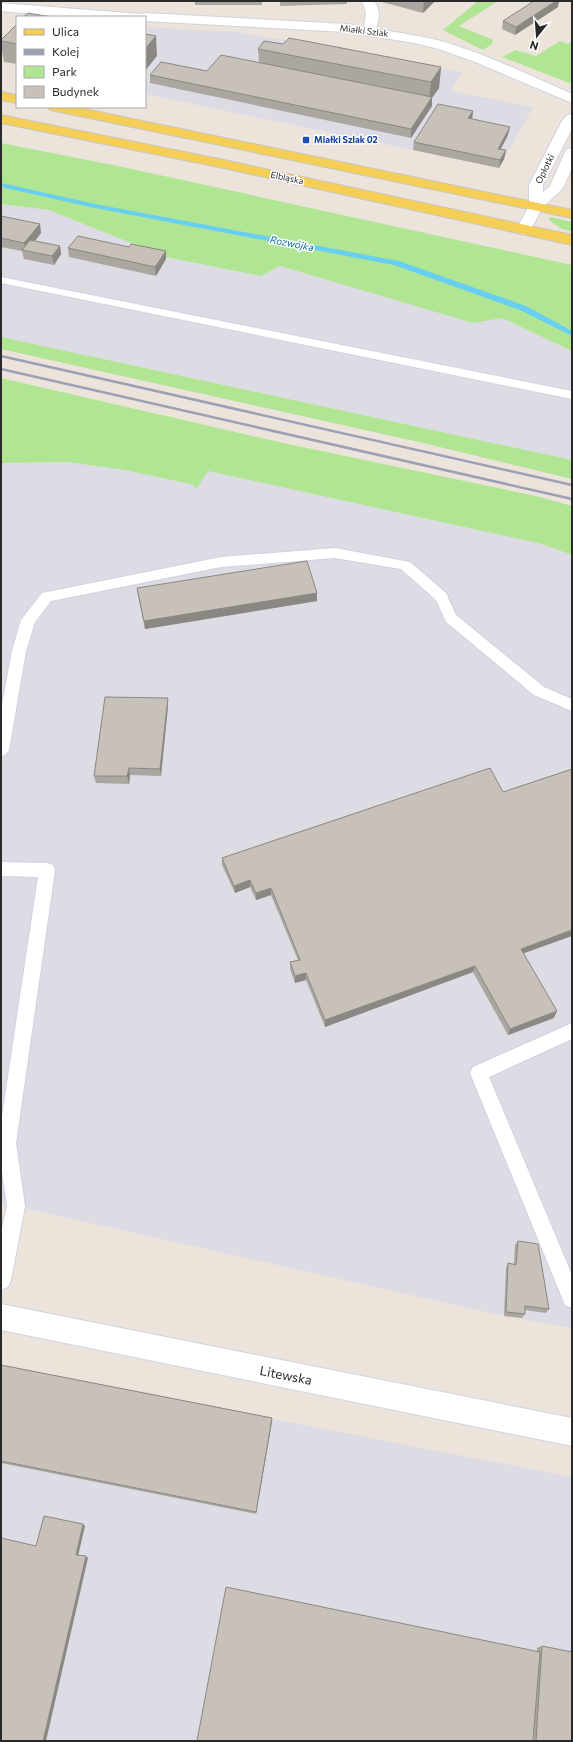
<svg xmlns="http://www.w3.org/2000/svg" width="573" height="1742" viewBox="0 0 573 1742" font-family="Commissioner,sans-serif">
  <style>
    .industrial { fill: #dddbe4 }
    .green { fill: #b0e594 }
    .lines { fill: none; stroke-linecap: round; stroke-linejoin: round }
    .stream { fill: #68cff2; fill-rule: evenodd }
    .lane-casing { stroke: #cfd3e2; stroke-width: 2 }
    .street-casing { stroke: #cfd3e2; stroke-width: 2 }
    .secondary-casing { stroke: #cfd3e2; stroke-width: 2 }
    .primary-casing { stroke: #c7c7c7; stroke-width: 2 }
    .lane { fill: #fff; fill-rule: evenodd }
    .street { fill: #fff; fill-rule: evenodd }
    .secondary { fill: #fff; fill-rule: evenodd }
    .primary { fill: #f5ce55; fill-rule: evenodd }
    .rail { stroke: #9ca0b4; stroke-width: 2.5 }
    .wall { fill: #aba69f }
    .shaded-wall { fill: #8b8782 }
    .building { fill: #c7c1b9; stroke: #8b8782 }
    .transit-dot { fill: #1a4fb4; stroke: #fff; stroke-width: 1.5 }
    .labels { text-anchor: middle; stroke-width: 3; stroke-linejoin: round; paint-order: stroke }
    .far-street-label { font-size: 9px; fill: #292929; stroke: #fff }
    .far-transit-label { font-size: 9px; font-weight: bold; fill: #164399; stroke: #fff; text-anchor: start }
    .far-water-label { font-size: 10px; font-style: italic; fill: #096c9d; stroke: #fff }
    .near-street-label { font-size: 13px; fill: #292929; stroke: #fff }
  </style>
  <rect width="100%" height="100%" fill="#ece4da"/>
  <path class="industrial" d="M 145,27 L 238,32 L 462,72 L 451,91 L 533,107 L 499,168 L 145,94 Z
    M 1,204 L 49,210 L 166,257 L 261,276 L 280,266 L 473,323 L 502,318 L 572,351 L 572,460 L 1,337 Z
    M 67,462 L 125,470 L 190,484 L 197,487 L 208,471 L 542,544 L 572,555 L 572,1328 L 504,1316 L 1,1203 L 1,463 Z
    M 1,1366 L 572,1477 L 572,1741 L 1,1741 Z"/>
  <path class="green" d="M 478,1 L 498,1 L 459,26 L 493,40 L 492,44 L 483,50 L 443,30 Z
    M 560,41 L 568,44 L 572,42 L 572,84 L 502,57 L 516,50 L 536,56 Z
    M 1,143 L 118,166 L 572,265 L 572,351 L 502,318 L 473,323 L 280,266 L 261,276 L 166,257 L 49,210 L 1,204 Z
    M 550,217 L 572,222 L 572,232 L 560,228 L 549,220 Z
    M 1,337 L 572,460 L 572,479 L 423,443 L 1,349 Z
    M 1,378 L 288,444 L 536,496 L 572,506 L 572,555 L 542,544 L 208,471 L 197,488 L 190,484 L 125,470 L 67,462 L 1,463 Z"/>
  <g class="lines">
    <path class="stream" d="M 1,183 L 95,204 L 399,261 L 526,306 L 572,331 L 572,336 L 520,310 L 394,265 L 95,208 L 1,187 Z"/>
    <defs>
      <path id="lane" d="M 1,277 L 572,391 L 572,399 L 1,283 Z
        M 335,548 L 410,562 L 446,593 L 456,615 L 544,687 L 572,699 L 572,711 L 534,695 L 446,622 L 436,600 L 401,569 L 335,558 L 221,567 L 51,601 L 35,622 L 26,651 L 9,750 L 6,754 L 1,756 L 1,710 L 12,651 L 21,620 L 42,593 L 221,557 Z
        M 1,862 L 47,863 L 53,865 L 55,870 L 16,1143 L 25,1206 L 11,1280 L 8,1287 L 1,1290 L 1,1233 L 7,1206 L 1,1165 L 1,1123 L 38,877 L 1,876 Z
        M 572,1023 L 572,1039 L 489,1077 L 572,1275 L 572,1308 L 565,1305 L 470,1073 L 473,1067 Z"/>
      <path id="street" d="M 362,1 L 374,1 C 381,10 379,19 376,29 C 400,33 424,36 448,43 C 490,56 531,76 572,94 L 572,103 L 475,62 L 439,49 L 414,43 L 346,32 L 145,21 L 145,17 L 66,17 L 1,11 L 1,3 L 140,14 L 145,13 L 346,24 L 364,27 L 366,12 Z
        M 1,1304 L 572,1418 L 572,1446 L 1,1330 Z"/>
      <path id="secondary" d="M 572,114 L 572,129 L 543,185 L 543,192 L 550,186 L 565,152 L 567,149 L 572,148 L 572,168 L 563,188 L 542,208 L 529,233 L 524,235 L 519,233 L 516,230 L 529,206 L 529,185 L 562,121 L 567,115 Z"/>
      <path id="primary" d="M 1,92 L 17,95 L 17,103 L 1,100 Z
        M 48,107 L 75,107 L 572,210 L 572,218 L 55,111 L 50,110 Z
        M 1,115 L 219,159 L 572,235 L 572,245 L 219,167 L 1,123 Z"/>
    </defs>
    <use href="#lane" class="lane-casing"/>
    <use href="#street" class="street-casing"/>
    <use href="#secondary" class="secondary-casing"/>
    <use href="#primary" class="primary-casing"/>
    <use href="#lane" class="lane"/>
    <use href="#street" class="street"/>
    <use href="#secondary" class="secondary"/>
    <use href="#primary" class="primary"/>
    <path class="rail" d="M 1,356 L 572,485
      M 1,369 L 572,499"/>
  </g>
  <path class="wall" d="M 195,1 L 262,1 L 262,5 L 195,5 Z
    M 280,1 L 347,1 L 347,4 L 280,6 Z
    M 382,1 L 435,1 L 423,13 L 382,2 Z
    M 558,7 L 515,35 L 502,29 L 503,21 Z
    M 17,24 L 17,64 L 4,62 L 1,46 L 1,40 Z
    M 283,44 L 441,67 L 439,88 L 432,98 L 432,106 L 411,138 L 150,83 L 150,75 L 207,71 L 259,62 L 258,49 Z
    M 473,111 L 472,119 L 508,135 L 501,149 L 506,150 L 504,159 L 499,168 L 413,150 L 414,142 Z
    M 1,216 L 41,233 L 35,241 L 60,246 L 61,254 L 54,265 L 24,259 L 22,251 L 1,247 Z
    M 68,248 L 166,259 L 156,276 L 69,257 Z
    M 137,588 L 317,601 L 145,629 L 138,596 Z
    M 168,706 L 161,776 L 130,775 L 129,784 L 96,783 L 94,776 Z
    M 222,858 L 523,954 L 554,1018 L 508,1035 L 473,972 L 325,1027 L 306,980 L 295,983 L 290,969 L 290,962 L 298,960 L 271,895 L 256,900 L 250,887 L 235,893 L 222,865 Z
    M 518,1241 L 549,1309 L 546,1313 L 525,1310 L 525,1314 L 522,1318 L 504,1316 L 506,1268 L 508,1263 L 514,1264 L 515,1245 Z
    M 1,1365 L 272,1418 L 272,1421 L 256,1514 L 1,1463 Z
    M 542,1646 L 572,1741 L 197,1741 L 537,1651 L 537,1648 Z"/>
  <path class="shaded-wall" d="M 424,1 L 435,1 L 423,13 Z
    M 556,1 L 559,1 L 558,7 L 515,35 L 516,27 Z
    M 156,36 L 157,56 L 145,71 L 145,49 Z
    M 441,67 L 439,88 L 432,98 L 432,106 L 411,138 L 411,129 L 429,102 L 431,82 Z
    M 473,111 L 472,119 L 468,118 Z
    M 510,127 L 508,135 L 496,157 L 498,149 Z
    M 506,150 L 504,159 L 499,168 L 500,160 Z
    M 40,224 L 41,233 L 27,251 L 26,251 L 24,243 Z
    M 60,246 L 61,254 L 54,265 L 52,256 Z
    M 166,251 L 166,259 L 156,276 L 155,267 Z
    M 317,593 L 317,601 L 145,629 L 144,621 Z
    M 168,698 L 168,706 L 161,776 L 160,769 Z
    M 129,768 L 130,775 L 129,784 L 127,776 Z
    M 250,880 L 250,887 L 235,893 L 234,886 Z
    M 271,888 L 271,895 L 256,900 L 256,893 Z
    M 572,930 L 572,936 L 519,955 L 521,949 Z
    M 475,966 L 473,972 L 325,1027 L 325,1020 Z
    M 306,973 L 306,980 L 295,983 L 295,976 Z
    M 557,1011 L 554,1018 L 508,1035 L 510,1029 Z
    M 272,1418 L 272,1421 L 256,1514 L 256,1512 Z
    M 83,1524 L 85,1526 L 78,1556 L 76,1555 Z
    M 86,1556 L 88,1558 L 46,1741 L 43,1741 Z"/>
  <path class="building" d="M 534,1 L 556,1 L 516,27 L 503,21 Z
    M 28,13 L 51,17 L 23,17 Z
    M 17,24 L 17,44 L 1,41 L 1,40 Z
    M 145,34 L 156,36 L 145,49 Z
    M 289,38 L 441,67 L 431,82 L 258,49 L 264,41 L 283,44 Z
    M 221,55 L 432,97 L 411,129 L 150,75 L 161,62 L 207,71 Z
    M 438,104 L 473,111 L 468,118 L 510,127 L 498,149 L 506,150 L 500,160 L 414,142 Z
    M 1,216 L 40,224 L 24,243 L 1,238 Z
    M 78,236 L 129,247 L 131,244 L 166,251 L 155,267 L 68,248 Z
    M 30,240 L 60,246 L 52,256 L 22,250 Z
    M 307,561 L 317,593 L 144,621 L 137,588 Z
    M 105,697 L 168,698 L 160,769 L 129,768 L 127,776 L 94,776 Z
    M 490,768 L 503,792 L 572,769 L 572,930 L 521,949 L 557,1011 L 510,1029 L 475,966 L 325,1020 L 306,973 L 295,976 L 290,962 L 300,960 L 271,888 L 256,893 L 250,880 L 234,886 L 222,858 Z
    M 518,1241 L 538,1244 L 549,1309 L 525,1306 L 525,1314 L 506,1312 L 508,1263 L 516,1265 Z
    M 1,1365 L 272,1418 L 256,1512 L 1,1461 Z
    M 44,1516 L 83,1524 L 76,1555 L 86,1556 L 43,1741 L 1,1741 L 1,1538 L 36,1546 Z
    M 226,1587 L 540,1652 L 533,1741 L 197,1741 Z
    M 542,1646 L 572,1652 L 572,1741 L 536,1741 Z"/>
  <rect class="transit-dot" x="302" y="136" width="8" height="8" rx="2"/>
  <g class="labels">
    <g class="far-street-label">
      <text transform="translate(364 31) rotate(7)" y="3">Miałki Szlak</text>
      <text transform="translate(545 169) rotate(-64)" y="3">Opłotki</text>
      <text transform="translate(287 178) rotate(12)" y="3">Elbląska</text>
    </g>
    <g class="far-transit-label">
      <text x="314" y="143">Miałki Szlak 02</text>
    </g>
    <g class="far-water-label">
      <text transform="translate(292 243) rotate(11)" y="4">Rozwójka</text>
    </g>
    <g class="near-street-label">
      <text transform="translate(286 1375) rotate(11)" y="5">Litewska</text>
    </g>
  </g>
  <rect width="573" height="1742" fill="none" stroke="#292929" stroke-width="4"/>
  <rect x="16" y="16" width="130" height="92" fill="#ffffff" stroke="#a9a9a9"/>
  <rect x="24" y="29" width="20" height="6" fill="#f5ce55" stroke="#a9a9a9"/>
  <text x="52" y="36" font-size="12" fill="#292929">Ulica</text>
  <rect x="24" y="49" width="20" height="6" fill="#9ca0b4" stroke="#a9a9a9"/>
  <text x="52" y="56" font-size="12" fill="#292929">Kolej</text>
  <rect x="24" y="66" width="20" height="12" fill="#b0e594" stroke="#a9a9a9"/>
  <text x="52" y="76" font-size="12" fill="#292929">Park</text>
  <rect x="24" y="86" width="20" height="12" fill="#c7c1b9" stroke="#a9a9a9"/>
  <text x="52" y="96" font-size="12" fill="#292929">Budynek</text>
  <g transform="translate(537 36) rotate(197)" stroke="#ffffff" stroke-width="3" paint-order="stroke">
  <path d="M0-3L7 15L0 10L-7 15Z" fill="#292929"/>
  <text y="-6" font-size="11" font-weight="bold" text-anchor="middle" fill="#292929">N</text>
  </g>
</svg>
